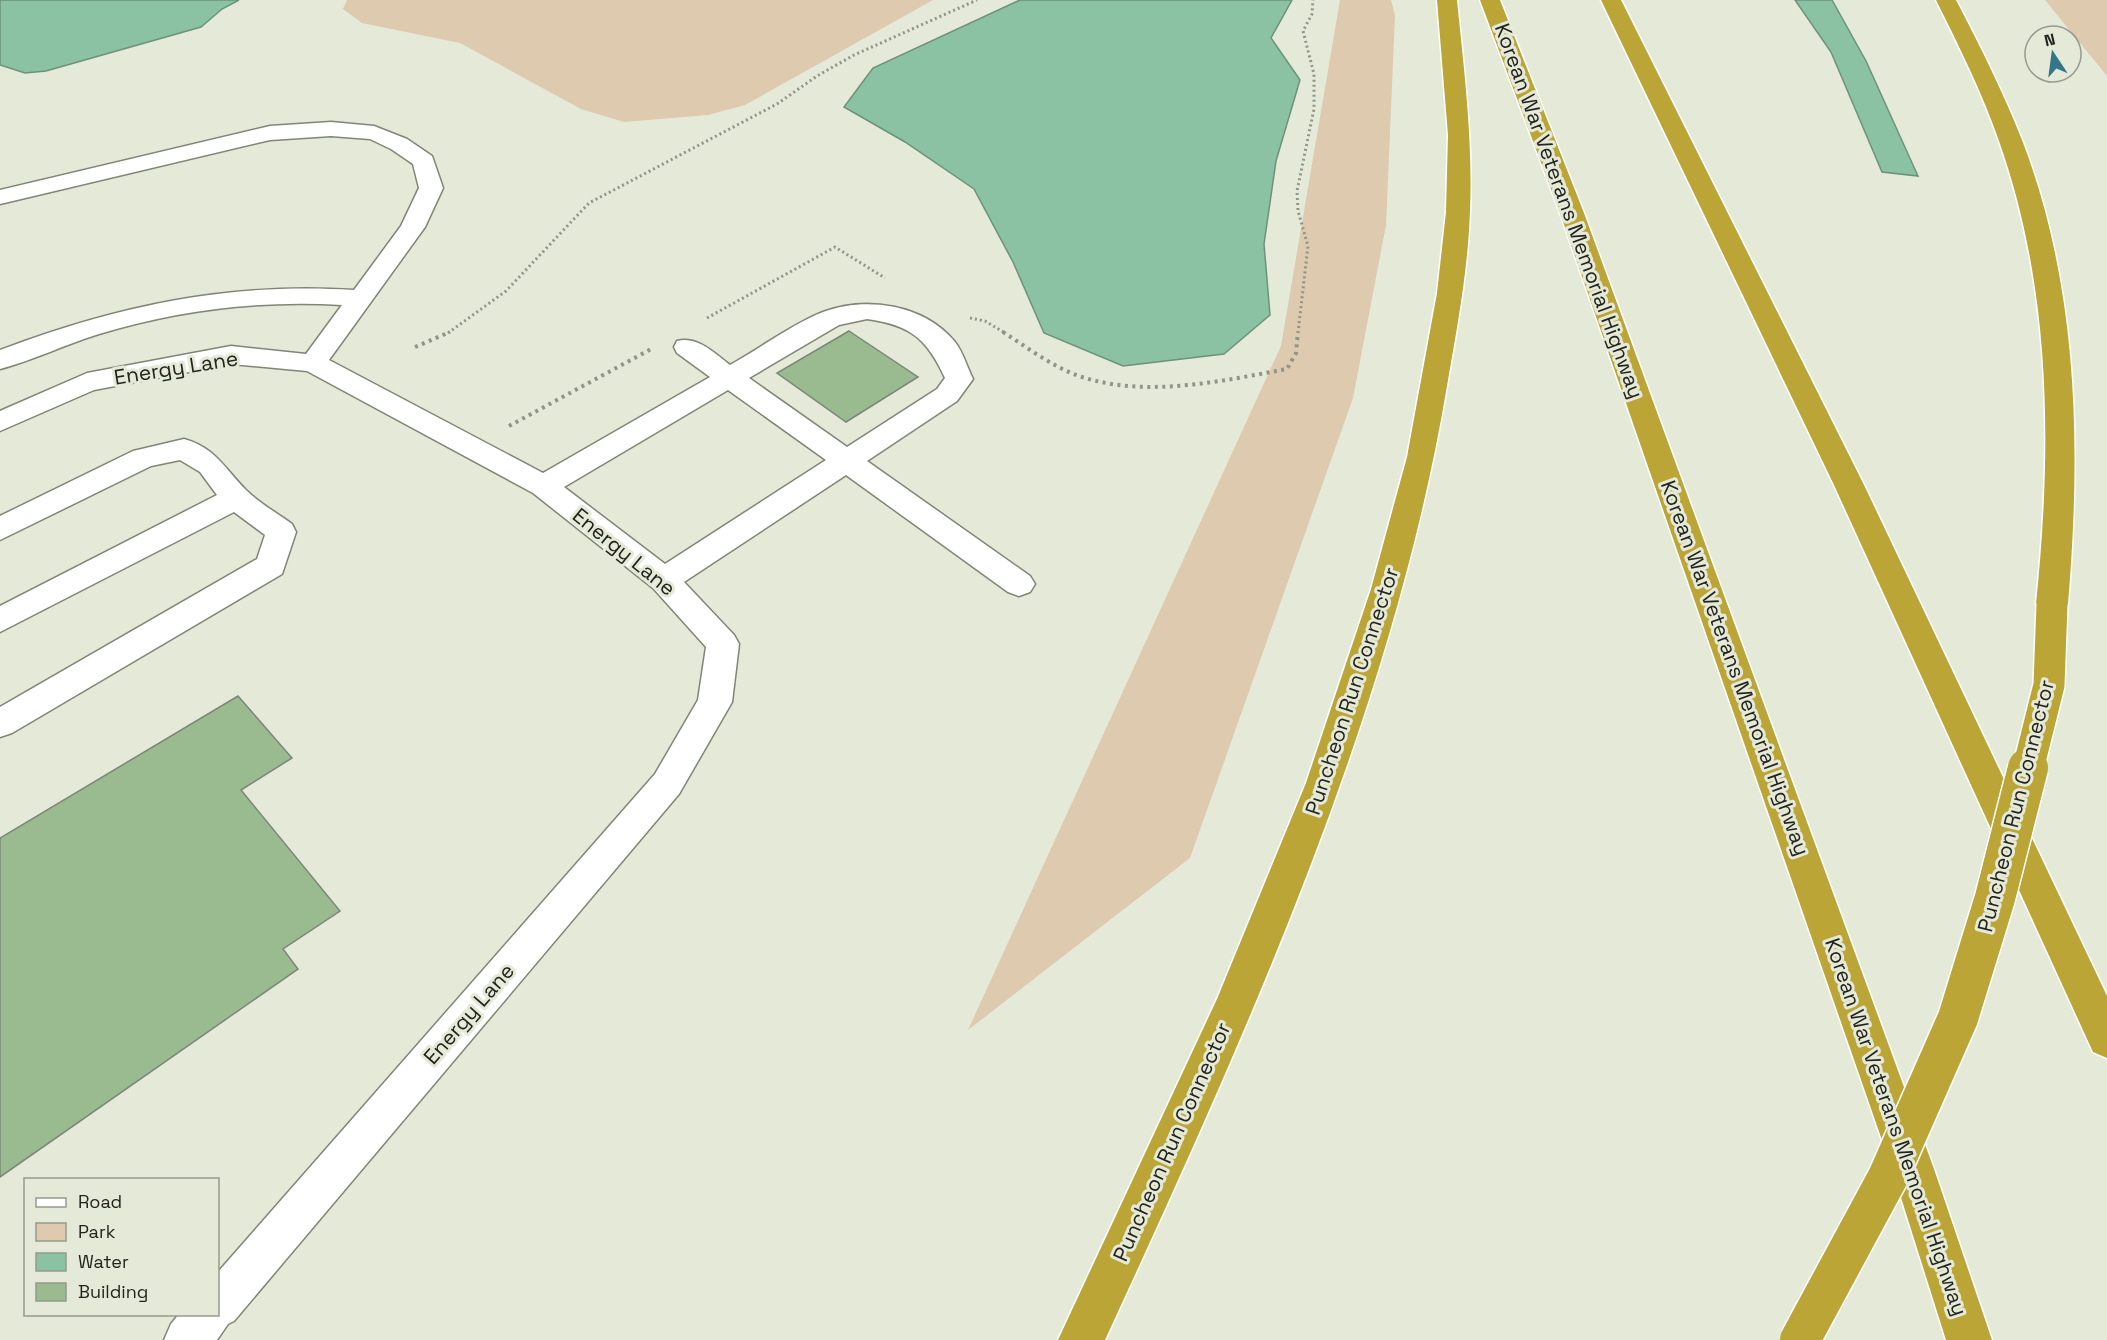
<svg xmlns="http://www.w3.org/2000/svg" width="2107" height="1340" viewBox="0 0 2107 1340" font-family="'Space Grotesk',sans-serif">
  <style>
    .green { fill: #decaae }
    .water { fill: #8bc2a3; stroke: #6c927b; stroke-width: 1.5 }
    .building { fill: #99bb8f; stroke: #7c8678; stroke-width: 1.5 }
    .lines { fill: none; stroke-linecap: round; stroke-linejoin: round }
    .minor-casing { stroke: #818575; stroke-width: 3 }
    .highway-casing { stroke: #fff; stroke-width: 3 }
    .path-far1 { stroke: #919488; stroke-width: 3; stroke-dasharray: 2 3; stroke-linecap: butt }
    .path { stroke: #919488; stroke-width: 4; stroke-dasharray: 3 4.5; stroke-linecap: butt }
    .minor { fill: #fff; fill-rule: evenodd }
    .highway { fill: #bba536; fill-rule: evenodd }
    .highway-bridge-far1-casing { stroke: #fff; stroke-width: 34; stroke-linecap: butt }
    .highway-bridge-casing { stroke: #fff; stroke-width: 43; stroke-linecap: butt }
    .highway-bridge-far1 { stroke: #bba536; stroke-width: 31 }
    .highway-bridge { stroke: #bba536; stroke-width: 40 }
    .labels { text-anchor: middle; stroke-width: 6; stroke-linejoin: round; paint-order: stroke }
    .street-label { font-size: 21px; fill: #22231d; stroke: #e5e9d8 }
  </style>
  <rect width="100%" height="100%" fill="#e5e9d8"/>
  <path class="green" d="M 347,0 L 933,0 L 745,105 L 708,115 L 624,122 L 581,109 L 460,43 L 362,23 L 343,9 Z
    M 1340,0 L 1391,0 L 1395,15 L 1386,225 L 1353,398 L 1190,858 L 968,1030 L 1281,346 Z
    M 2045,0 L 2107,0 L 2107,76 Z"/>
  <path class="water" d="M 0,0 L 239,0 L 222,9 L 201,27 L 46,71 L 25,73 L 0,65 Z
    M 1020,0 L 1292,0 L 1271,38 L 1300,80 L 1276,161 L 1264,244 L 1270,315 L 1224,354 L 1123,366 L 1044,333 L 1013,262 L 974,189 L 905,142 L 844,107 L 873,68 Z
    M 1795,0 L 1832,0 L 1866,61 L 1918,176 L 1882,172 L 1831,52 Z"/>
  <path class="building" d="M 849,331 L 918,377 L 846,422 L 777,373 Z
    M 238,696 L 292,758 L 241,790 L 340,911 L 283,949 L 298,969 L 0,1177 L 0,838 Z"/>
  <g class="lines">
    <defs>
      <path id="minor" d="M 331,122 L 374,126 L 407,139 L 432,156 L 443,188 L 425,227 L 329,360 L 543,473 L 710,377 L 677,353 L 674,347 L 677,341 C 698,336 714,353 730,365 C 757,350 796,322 823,312 C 866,296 924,304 955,342 C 963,352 967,367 973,379 L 957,401 L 867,461 L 1030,576 L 1035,584 L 1030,592 L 1019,596 L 1008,592 L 846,475 L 684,582 L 734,635 L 739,644 L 732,702 L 679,794 L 234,1321 L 228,1324 L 217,1340 L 164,1340 L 171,1324 L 179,1314 L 218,1314 L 218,1272 L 655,774 L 698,700 L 706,647 L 653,588 L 533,493 L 307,371 L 231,364 L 94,390 L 0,431 L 0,411 L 87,373 L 231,346 L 306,354 L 342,305 C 260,300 178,310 99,334 C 66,344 34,360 0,369 L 0,350 C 117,306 228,282 354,290 L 401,226 L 419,188 L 413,164 L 391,149 L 370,139 L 331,136 L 270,140 L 0,204 L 0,190 L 270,126 ZM 867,319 C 911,325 927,339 945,378 L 937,389 L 847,447 L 749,378 L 839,325 ZM 728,390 L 826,460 L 665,564 L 564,487 Z
        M 184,439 C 216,448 224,468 246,490 C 259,503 277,513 292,524 L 296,532 L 282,574 L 12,733 L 0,737 L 0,707 L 257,559 L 265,535 L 234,512 L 0,632 L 0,606 L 217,495 L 200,472 L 180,460 L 151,466 L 0,540 L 0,516 L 133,451 Z"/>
      <path id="highway" d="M 1437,0 L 1457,0 C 1464,70 1473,140 1470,211 C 1468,270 1457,328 1447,386 C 1392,715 1244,1038 1105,1340 L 1058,1340 L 1217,999 L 1306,783 L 1371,589 L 1407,457 L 1437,293 L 1446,212 L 1448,135 Z
        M 1480,0 L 1500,0 L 1584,213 L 1934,1169 L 1992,1340 L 1946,1340 L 1892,1169 L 1560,213 Z
        M 1601,0 L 1621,0 L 1864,485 L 2107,996 L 2107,1058 L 2093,1052 L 1834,485 Z
        M 1936,0 L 1956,0 C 1980,46 2003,92 2022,140 C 2079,288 2081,449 2068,604 L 2063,612 L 2052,616 L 2041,612 L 2036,604 C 2052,449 2052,290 1999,141 C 1982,92 1959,46 1936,0 Z"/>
    </defs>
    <use href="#minor" class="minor-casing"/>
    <use href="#highway" class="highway-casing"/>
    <path class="path-far1" d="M 707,318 L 835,247 L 885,278
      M 970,318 L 985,321 L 1005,333
      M 448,333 L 506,291 L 589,203 L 777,104 L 817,76 L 854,55 L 977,0
      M 1298,333 L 1308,246 L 1298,211 L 1297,191 L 1314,109 L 1314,74 L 1303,31 L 1312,14 L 1313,0"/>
    <path class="path" d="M 1003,332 C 1028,348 1054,368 1082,377 C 1148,398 1221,381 1287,369 L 1296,353 L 1298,332
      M 415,347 L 450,332
      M 509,426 L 653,348"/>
    <use href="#minor" class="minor"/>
    <use href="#highway" class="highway"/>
    <defs>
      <path id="highway-bridge-far1" d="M 2028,769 L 2049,685 L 2052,604"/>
      <path id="highway-bridge" d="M 1800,1340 L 1888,1177 L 1958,1018 L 1995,898 L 2028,768"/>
    </defs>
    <use href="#highway-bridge-far1" class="highway-bridge-far1-casing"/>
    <use href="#highway-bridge" class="highway-bridge-casing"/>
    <use href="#highway-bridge-far1" class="highway-bridge-far1"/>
    <use href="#highway-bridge" class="highway-bridge"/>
  </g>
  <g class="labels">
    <g class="street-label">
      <text transform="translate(1569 211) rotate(70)" y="7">Korean War Veterans Memorial Highway</text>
      <text transform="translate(176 368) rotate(-9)" y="7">Energy Lane</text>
      <text transform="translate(624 552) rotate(39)" y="7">Energy Lane</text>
      <text transform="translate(1735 668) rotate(70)" y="7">Korean War Veterans Memorial Highway</text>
      <text transform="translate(1352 691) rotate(-72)" y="7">Puncheon Run Connector</text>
      <text transform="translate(2016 806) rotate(-76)" y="7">Puncheon Run Connector</text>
      <text transform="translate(469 1014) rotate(-49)" y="7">Energy Lane</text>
      <text transform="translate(1896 1127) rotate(71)" y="7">Korean War Veterans Memorial Highway</text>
      <text transform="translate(1172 1142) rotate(-66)" y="7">Puncheon Run Connector</text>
    </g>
  </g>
  <rect x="24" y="1178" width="195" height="138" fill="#e5e9d8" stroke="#979a8d" stroke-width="1.5"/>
  <rect x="36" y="1198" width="30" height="9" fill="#ffffff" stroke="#979a8d" stroke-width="1.5"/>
  <text x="78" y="1208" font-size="18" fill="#22231d">Road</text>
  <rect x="36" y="1223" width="30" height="18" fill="#decaae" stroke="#979a8d" stroke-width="1.5"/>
  <text x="78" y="1238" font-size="18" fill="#22231d">Park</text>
  <rect x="36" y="1253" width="30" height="18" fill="#8bc2a3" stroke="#979a8d" stroke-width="1.5"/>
  <text x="78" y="1268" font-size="18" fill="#22231d">Water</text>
  <rect x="36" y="1283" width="30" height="18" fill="#99bb8f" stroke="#979a8d" stroke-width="1.5"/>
  <text x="78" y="1298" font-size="18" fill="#22231d">Building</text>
  <g transform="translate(2053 54) rotate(347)"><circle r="28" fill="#e5e9d8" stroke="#979a8d" stroke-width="1.5"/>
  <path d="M0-4.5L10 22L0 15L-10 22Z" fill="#357589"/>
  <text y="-9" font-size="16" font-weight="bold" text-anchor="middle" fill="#22231d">N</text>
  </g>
</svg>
